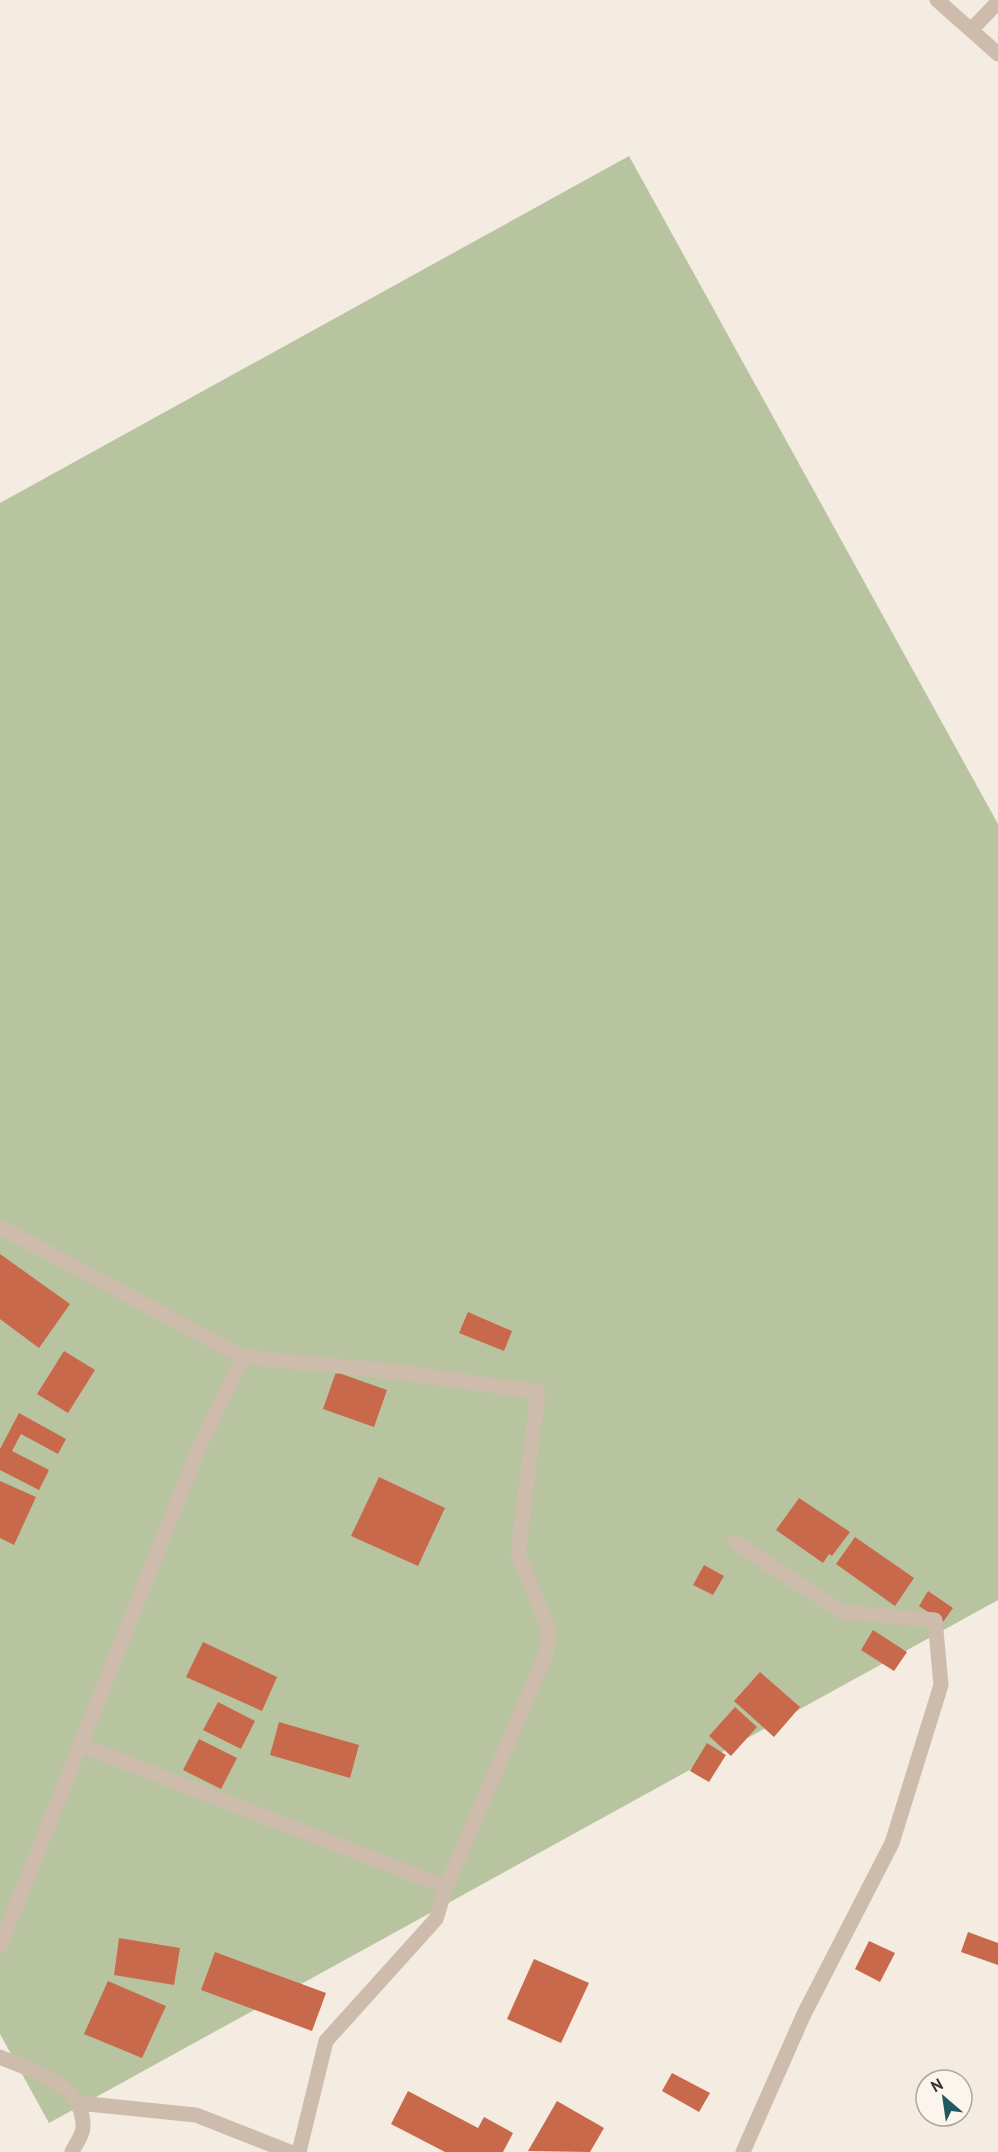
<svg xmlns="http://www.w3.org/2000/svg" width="998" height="2152" viewBox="0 0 998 2152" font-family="'PT Sans',sans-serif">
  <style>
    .green { fill: #b8c4a0 }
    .building { fill: #c8694b }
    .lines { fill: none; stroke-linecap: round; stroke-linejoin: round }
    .street { stroke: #cdbbac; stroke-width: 15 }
  </style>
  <rect width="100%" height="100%" fill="#f4ebe1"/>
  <path class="green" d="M 629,156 L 998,824 L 998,1600 L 49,2123 L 0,2034 L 0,503 Z"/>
  <path class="building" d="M 0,1254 L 70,1304 L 39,1348 L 0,1319 Z
    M 468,1312 L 512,1331 L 504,1351 L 459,1333 Z
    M 64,1351 L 95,1370 L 68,1413 L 37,1394 Z
    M 336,1372 L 387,1390 L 374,1427 L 323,1409 Z
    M 19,1413 L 66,1439 L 58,1454 L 21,1434 L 12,1451 L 49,1470 L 39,1490 L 0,1470 L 0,1449 Z
    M 379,1477 L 445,1508 L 418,1566 L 351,1536 Z
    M 0,1481 L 36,1497 L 14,1545 L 0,1538 Z
    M 799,1498 L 850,1532 L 832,1556 L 829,1554 L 823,1563 L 776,1530 Z
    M 855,1537 L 914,1578 L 895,1606 L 836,1564 Z
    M 704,1565 L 724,1576 L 713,1595 L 693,1585 Z
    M 928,1591 L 953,1608 L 943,1622 L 919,1606 Z
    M 873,1630 L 907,1652 L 894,1671 L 861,1650 Z
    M 203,1642 L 277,1677 L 262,1711 L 186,1677 Z
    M 760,1672 L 800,1707 L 774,1737 L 734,1701 Z
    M 218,1702 L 255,1721 L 241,1749 L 203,1730 Z
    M 735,1707 L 757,1727 L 731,1756 L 709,1736 Z
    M 279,1722 L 359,1745 L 350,1778 L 270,1755 Z
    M 199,1739 L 237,1758 L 221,1789 L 183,1770 Z
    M 707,1743 L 726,1755 L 709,1782 L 690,1771 Z
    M 968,1932 L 998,1943 L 998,1965 L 961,1952 Z
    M 119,1938 L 180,1948 L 174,1985 L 114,1975 Z
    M 869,1941 L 895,1953 L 880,1982 L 855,1969 Z
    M 215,1952 L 326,1993 L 312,2031 L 201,1990 Z
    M 534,1959 L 589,1983 L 561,2043 L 507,2019 Z
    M 108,1981 L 166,2006 L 142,2058 L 84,2034 Z
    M 672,2073 L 710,2093 L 699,2112 L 662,2091 Z
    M 408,2091 L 478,2128 L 484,2117 L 513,2133 L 503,2152 L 445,2152 L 391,2124 Z
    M 557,2101 L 604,2128 L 590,2152 L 528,2151 Z"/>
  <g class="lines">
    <path class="street" d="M 937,0 L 998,54
      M 971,30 L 998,2
      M 0,1227 L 243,1357 L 201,1443 L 0,1946
      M 243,1357 L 391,1371 L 538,1392 L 518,1554 L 549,1630 L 546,1654 L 446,1887 L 436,1919 L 326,2041 L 299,2152
      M 735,1542 L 842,1612 L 935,1620 L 941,1685 L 892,1843 L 804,2014 L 743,2152
      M 80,1745 L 446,1887
      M 0,2057 C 32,2071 84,2084 83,2127 C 83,2135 75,2145 72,2152
      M 78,2103 L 196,2115 L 290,2152"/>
  </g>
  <g transform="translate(944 2098) rotate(331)"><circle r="28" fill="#fbf5ee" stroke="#aea6a0" stroke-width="1.5"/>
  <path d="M0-4.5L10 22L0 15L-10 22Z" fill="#1f5a5e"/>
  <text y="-9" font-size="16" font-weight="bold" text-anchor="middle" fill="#3b302b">N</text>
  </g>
</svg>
